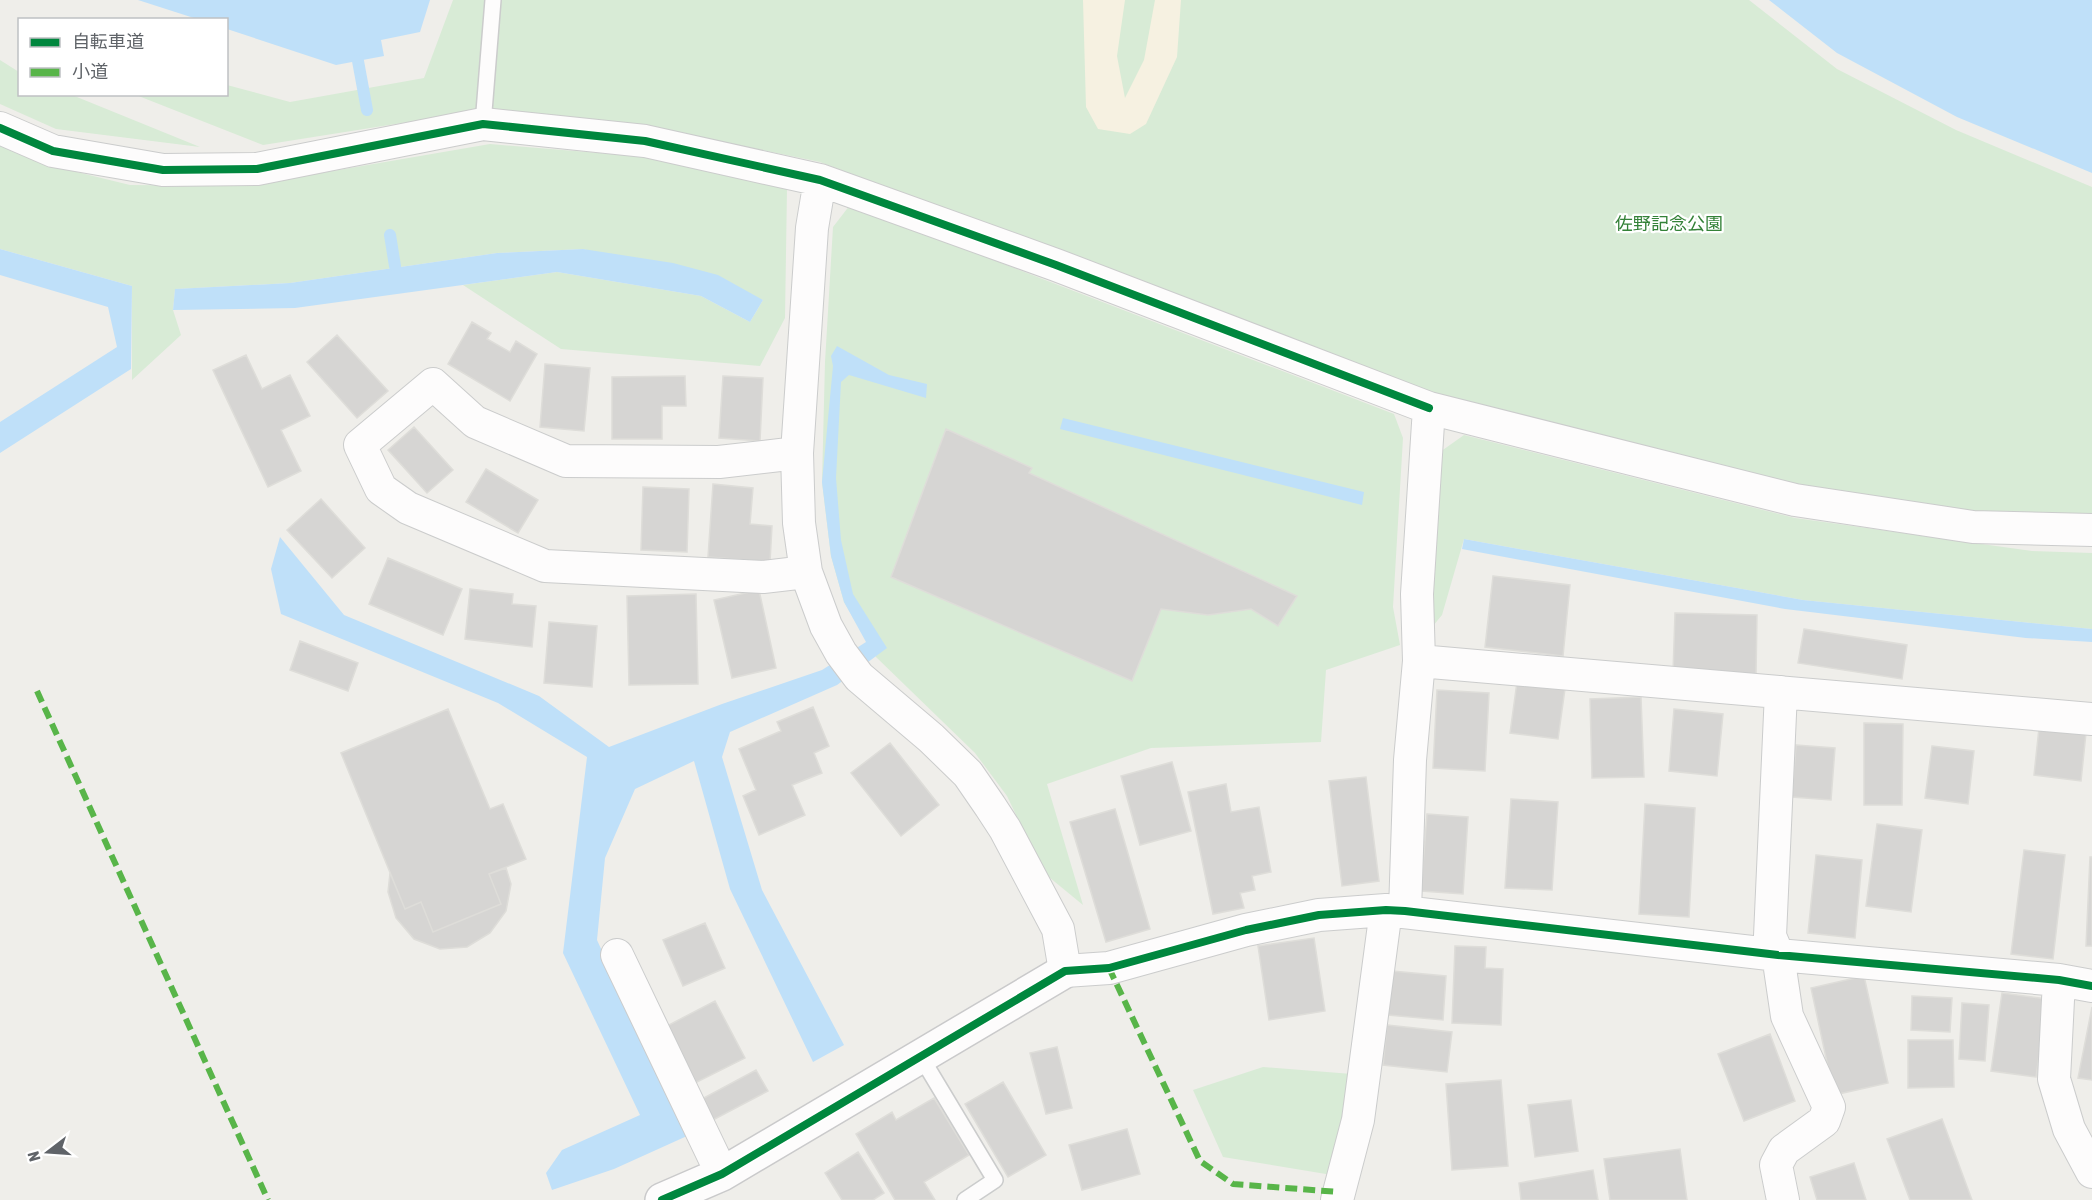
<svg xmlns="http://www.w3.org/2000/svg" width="2092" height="1200" viewBox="0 0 2092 1200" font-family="'Asap Condensed','Noto Sans JP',sans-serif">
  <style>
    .green { fill: #d8ebd6 }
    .sand { fill: #f6f1e1 }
    .water { fill: #bfe0f9 }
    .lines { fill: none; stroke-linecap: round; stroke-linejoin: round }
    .stream { stroke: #bfe0f9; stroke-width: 12 }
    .building { fill: #d6d5d3; stroke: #deddd9; stroke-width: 1.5 }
    .lane-casing { stroke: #cbcccc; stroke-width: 18 }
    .street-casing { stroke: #cbcccc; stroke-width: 34 }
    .secondary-casing { stroke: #cacacb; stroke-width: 36 }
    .lane { stroke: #fdfcfc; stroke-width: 15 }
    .street { stroke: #fdfcfc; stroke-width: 32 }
    .secondary { stroke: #fdfcfc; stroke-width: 33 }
    .quiet { stroke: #58b549; stroke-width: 6; stroke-dasharray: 12 6; stroke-linecap: butt }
    .cycleway-casing { stroke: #fff; stroke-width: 11 }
    .cycleway { stroke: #00873e; stroke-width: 8 }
    .labels { text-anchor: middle; stroke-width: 4.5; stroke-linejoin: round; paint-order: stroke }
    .park-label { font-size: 18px; fill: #348238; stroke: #fff }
  </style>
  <rect width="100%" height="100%" fill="#efeeea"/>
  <path class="green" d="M 453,0 L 1749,0 L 1837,69 L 1956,130 L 2092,187 L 2092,515 L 1975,511 L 1798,486 L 1432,395 L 820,162 L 645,126 L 506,110 L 446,116 L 263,145 L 136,95 L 226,94 L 227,85 L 290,102 L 424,78 Z
    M 0,60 L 19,72 L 20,94 L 72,95 L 200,147 L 56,129 L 0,104 Z
    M 0,144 L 40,163 L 130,185 L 245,186 L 490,144 L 648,157 L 787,189 L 785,318 L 760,366 L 561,349 L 463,285 L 557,272 L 701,296 L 750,322 L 763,300 L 583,249 L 497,253 L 290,283 L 175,289 L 173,310 L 181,335 L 132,380 L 132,286 L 0,249 Z
    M 850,205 L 1394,414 L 1403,438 L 1393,607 L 1400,645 L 1326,670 L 1321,742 L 1151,748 L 1047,784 L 1083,905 L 1044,873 L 1007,796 L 975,753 L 876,657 L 844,602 L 831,556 L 822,482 L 825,362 L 833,227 Z
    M 1464,435 L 1795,518 L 2032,551 L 2092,553 L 2092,629 L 1803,600 L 1464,539 L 1442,615 L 1428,632 L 1440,452 Z
    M 1263,1067 L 1352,1074 L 1332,1175 L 1223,1157 L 1193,1090 Z"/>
  <path class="sand" d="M 1083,0 L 1125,0 L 1117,56 L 1125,98 L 1144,60 L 1155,0 L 1181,0 L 1177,57 L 1146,124 L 1130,134 L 1098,129 L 1086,107 Z"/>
  <path class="water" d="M 138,0 L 430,0 L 420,32 L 381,40 L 384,56 L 336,65 L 227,29 L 226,20 L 197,19 Z
    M 1769,0 L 2092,0 L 2092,173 L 1957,117 L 1837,53 Z
    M 0,249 L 132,286 L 131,369 L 0,453 L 0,422 L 117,347 L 108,307 L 0,275 Z
    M 583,249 L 673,263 L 718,275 L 763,300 L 750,322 L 701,296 L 557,272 L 295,308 L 173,310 L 175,289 L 290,283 L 497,253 Z
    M 837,346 L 889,375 L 927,384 L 926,398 L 849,375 L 841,382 L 836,478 L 841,540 L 853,594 L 887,648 L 837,685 L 730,732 L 722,757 L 762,890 L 844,1045 L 813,1062 L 730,889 L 694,761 L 635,789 L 605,858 L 597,940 L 687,1136 L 614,1169 L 552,1190 L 546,1173 L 562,1150 L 640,1115 L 563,953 L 587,757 L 498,703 L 281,614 L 271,569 L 280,537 L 344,615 L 539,696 L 609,747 L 722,704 L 822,670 L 866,642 L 844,602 L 831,556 L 822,482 L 833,366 L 831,356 Z
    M 1063,418 L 1364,492 L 1362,505 L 1060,429 Z
    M 1464,539 L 1803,600 L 2092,629 L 2092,642 L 2026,638 L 1785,609 L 1462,549 Z"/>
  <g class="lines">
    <path class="stream" d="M 358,61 L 367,110
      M 390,235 L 395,266"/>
  </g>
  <path class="building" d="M 472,322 L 491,333 L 487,339 L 510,352 L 516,341 L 537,354 L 510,401 L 448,364 Z
    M 337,335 L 388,391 L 357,418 L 307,362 Z
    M 246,355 L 262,389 L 290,375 L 310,416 L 281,430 L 301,471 L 268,487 L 213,370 Z
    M 545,364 L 590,368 L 584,431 L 540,427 Z
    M 685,376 L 686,406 L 662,406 L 662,439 L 612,439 L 612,377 Z
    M 723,376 L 763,378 L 760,441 L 719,438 Z
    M 414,427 L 453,470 L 427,493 L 388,450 Z
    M 946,429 L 1032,468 L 1029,473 L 1297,596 L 1278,626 L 1251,609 L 1208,615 L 1161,609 L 1132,681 L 891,577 Z
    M 486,469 L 538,500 L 518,533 L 466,502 Z
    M 713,484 L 753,488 L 750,524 L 772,526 L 770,562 L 708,557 Z
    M 643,487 L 689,489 L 687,552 L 641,550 Z
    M 321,499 L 365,548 L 332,578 L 287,530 Z
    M 388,558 L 462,589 L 443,635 L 369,604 Z
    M 1493,576 L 1570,585 L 1563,656 L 1485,647 Z
    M 470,589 L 513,594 L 512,604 L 536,606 L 532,647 L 465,639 Z
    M 759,590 L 776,668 L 732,678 L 714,600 Z
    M 696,594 L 698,684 L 629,685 L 627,596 Z
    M 1675,613 L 1757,615 L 1756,675 L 1673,673 Z
    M 549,622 L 597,626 L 592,687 L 544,683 Z
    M 1804,629 L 1907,645 L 1902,679 L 1798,663 Z
    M 300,641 L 358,663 L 348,691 L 290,670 Z
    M 1517,682 L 1565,689 L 1558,739 L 1510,733 Z
    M 1437,690 L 1489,693 L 1485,771 L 1433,768 Z
    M 1641,697 L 1644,777 L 1592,778 L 1590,699 Z
    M 813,707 L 829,746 L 814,753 L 822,773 L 792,785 L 805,815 L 759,835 L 743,796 L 756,790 L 739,749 L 781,731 L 777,722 Z
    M 448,709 L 490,809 L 503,804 L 526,859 L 489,874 L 501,904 L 433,932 L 421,902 L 405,909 L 341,753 Z
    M 1674,709 L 1723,714 L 1717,776 L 1669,771 Z
    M 1864,723 L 1903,724 L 1902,805 L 1864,805 Z
    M 2039,728 L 2086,733 L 2081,781 L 2034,775 Z
    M 890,743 L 939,805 L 901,836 L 851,773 Z
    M 1796,745 L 1835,748 L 1831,800 L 1792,797 Z
    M 1932,746 L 1974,751 L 1968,804 L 1925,798 Z
    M 1172,762 L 1191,831 L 1140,845 L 1121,776 Z
    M 1366,777 L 1379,881 L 1342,886 L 1329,781 Z
    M 1226,784 L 1231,812 L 1259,807 L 1271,872 L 1252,876 L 1255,890 L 1240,893 L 1244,908 L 1213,914 L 1188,792 Z
    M 1511,799 L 1558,802 L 1552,890 L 1505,888 Z
    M 1645,804 L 1695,808 L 1689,917 L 1639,914 Z
    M 1115,809 L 1150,929 L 1106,942 L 1070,822 Z
    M 1427,814 L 1468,817 L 1463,894 L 1421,891 Z
    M 1877,824 L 1922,830 L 1911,912 L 1866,906 Z
    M 2024,850 L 2065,855 L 2053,959 L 2011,954 Z
    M 1816,855 L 1862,860 L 1855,938 L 1808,933 Z
    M 2090,857 L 2092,857 L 2092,946 L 2086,946 Z
    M 506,868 L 511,884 L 506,911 L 490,933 L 467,947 L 440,949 L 414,939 L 396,918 L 388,892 L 390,873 L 405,909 L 421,902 L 433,932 L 501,904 L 489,874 Z
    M 705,923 L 725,968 L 683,986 L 663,940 Z
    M 1314,938 L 1325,1011 L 1269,1020 L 1258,946 Z
    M 1455,946 L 1486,947 L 1485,968 L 1503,969 L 1501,1025 L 1452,1023 Z
    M 1392,971 L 1446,976 L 1443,1020 L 1388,1015 Z
    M 1864,976 L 1888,1083 L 1834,1095 L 1811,988 Z
    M 2002,993 L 2047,999 L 2036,1077 L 1991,1071 Z
    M 1912,996 L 1952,998 L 1950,1032 L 1911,1030 Z
    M 715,1001 L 745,1058 L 693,1084 L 665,1027 Z
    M 1962,1003 L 1989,1005 L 1985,1061 L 1959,1059 Z
    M 2092,1007 L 2092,1080 L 2078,1078 Z
    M 1387,1025 L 1452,1032 L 1447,1072 L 1383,1065 Z
    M 1770,1034 L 1795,1101 L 1744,1121 L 1718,1054 Z
    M 1908,1040 L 1953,1040 L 1954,1087 L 1908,1088 Z
    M 1057,1047 L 1072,1108 L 1046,1114 L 1030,1053 Z
    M 756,1070 L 768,1091 L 711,1121 L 700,1100 Z
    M 1501,1080 L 1508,1166 L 1452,1170 L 1446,1084 Z
    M 1003,1082 L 1046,1155 L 1008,1177 L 965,1104 Z
    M 934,1098 L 969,1155 L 924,1182 L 935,1200 L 895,1200 L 856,1134 L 892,1112 L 896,1120 Z
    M 1571,1100 L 1578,1151 L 1535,1157 L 1528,1105 Z
    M 1942,1119 L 1972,1200 L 1910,1200 L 1887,1139 Z
    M 1127,1129 L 1140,1174 L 1082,1190 L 1069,1145 Z
    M 1680,1149 L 1687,1200 L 1610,1200 L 1604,1159 Z
    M 858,1152 L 884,1193 L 873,1200 L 842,1200 L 825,1173 Z
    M 1854,1163 L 1866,1200 L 1817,1200 L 1810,1177 Z
    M 1593,1170 L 1598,1200 L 1521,1200 L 1519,1183 Z"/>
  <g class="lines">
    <defs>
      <path id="lane" d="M 483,124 L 493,0
        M 921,1057 L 995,1180 L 965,1200"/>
      <path id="street" d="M 0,128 L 53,151 L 163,170 L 257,169 L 483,124 L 645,141 L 820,180 L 1056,265 L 1429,408
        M 820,180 L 812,228 L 797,453 L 799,523 L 806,572 L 826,626 L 841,653 L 859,677 L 931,738 L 968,774 L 990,806 L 1005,829 L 1058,929 L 1065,971 L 1109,968 L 1246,930 L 1319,915 L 1386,910 L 1778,955 L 2059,980 L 2092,986
        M 797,453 L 719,462 L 566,461 L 475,422 L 433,384 L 360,445 L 381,489 L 408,508 L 545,566 L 763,577 L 806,572
        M 1419,661 L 2092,719
        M 1781,692 L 1770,936 L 1778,955 L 1787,1016 L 1829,1107 L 1824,1121 L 1784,1150 L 1776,1165 L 1783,1200
        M 1405,911 L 1410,760 L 1419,661 L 1417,594 L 1429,408 L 1795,500 L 1973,527 L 2092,530
        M 617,955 L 722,1174
        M 2059,980 L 2054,1079 L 2069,1129 L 2092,1172
        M 1337,1200 L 1358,1120 L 1386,910"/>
      <path id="secondary" d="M 662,1200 L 722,1174 L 1065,971"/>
    </defs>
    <use href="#lane" class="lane-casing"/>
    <use href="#street" class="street-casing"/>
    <use href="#secondary" class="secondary-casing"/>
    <use href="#lane" class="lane"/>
    <use href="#street" class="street"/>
    <use href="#secondary" class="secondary"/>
    <path class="quiet" d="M 37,691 L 268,1200
      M 1109,968 L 1200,1161 L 1233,1184 L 1339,1192"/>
    <defs>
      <path id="cycleway" d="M 0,128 L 53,151 L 163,170 L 257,169 L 483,124 L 645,141 L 820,180 L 1056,265 L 1429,408
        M 662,1200 L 722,1174 L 1065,971 L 1109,968 L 1246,930 L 1319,915 L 1386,910 L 1405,911 L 1778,955 L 2059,980 L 2092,986"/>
    </defs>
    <use href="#cycleway" class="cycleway-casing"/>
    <use href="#cycleway" class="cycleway"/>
  </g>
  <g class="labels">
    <g class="park-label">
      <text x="1669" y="230">佐野記念公園</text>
    </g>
  </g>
  <rect x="18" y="18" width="210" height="78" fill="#ffffff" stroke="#bfc1c3" stroke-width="1.5"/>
  <rect x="30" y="38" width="30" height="9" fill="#00873e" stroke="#bfc1c3" stroke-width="1.5"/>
  <text x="72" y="48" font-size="18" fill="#5f6368">自転車道</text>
  <rect x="30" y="68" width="30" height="9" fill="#58b549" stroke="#bfc1c3" stroke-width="1.5"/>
  <text x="72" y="78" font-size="18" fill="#5f6368">小道</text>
  <g transform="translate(48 1152) rotate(253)" stroke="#ffffff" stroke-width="4.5" paint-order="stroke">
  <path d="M0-4.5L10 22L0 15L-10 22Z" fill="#5f6368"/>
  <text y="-9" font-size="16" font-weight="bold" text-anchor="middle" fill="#5f6368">N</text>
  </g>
</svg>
